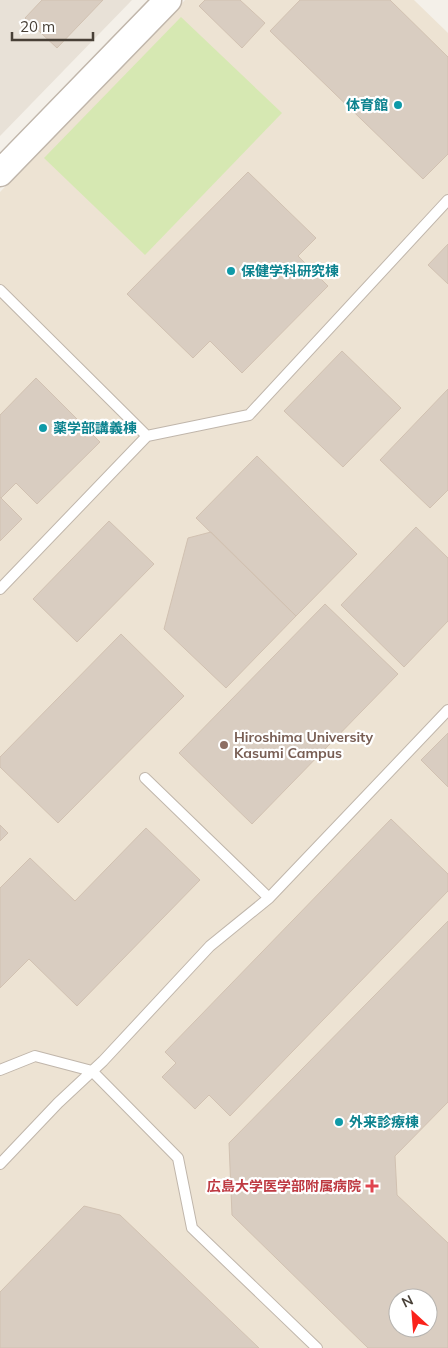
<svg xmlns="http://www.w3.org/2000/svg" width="448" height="1348" viewBox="0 0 448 1348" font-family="Mulish,'Noto Sans JP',sans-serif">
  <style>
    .residential { fill: #e8e1d7 }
    .education { fill: #ede3d3; fill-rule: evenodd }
    .green { fill: #d6e8b2 }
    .building { fill: #d9cdc1; stroke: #d1c1b1; fill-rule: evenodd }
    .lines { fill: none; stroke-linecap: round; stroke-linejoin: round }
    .service-casing { stroke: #c0b6ab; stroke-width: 12 }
    .tertiary-casing { stroke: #c0b6ab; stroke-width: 29 }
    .service { stroke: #fff; stroke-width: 10 }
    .tertiary { stroke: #fff; stroke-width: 26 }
    .culture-dot { fill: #0f9aa8; stroke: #fff; stroke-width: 2 }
    .education-dot { fill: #8d6e63; stroke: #fff; stroke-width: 2 }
    .health-dot { fill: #e0444e; stroke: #fff; stroke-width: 2 }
    .labels { text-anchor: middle; stroke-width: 4.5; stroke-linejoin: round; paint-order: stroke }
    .culture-label { font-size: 14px; font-weight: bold; fill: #0d838f; stroke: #fff; text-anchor: start }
    .education-label { font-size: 14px; font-weight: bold; fill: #785e54; stroke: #fff; text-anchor: start }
    .health-label { font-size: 14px; font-weight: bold; fill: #be3a42; stroke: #fff; text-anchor: end }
  </style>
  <rect width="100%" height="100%" fill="#f4f0e9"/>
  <path class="residential" d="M 0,0 L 132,0 L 0,136 Z"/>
  <path class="education" d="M 185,0 L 414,0 L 448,33 L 448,1348 L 0,1348 L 0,192 ZM 398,1298 L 428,1298 L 428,1328 L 398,1328 Z"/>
  <path class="green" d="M 181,17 L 282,113 L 145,255 L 44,158 Z"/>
  <path class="building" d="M 42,0 L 103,0 L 57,48 L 25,18 Z
    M 205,0 L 240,0 L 265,23 L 242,48 L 199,6 Z
    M 300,0 L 390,0 L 448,57 L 448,154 L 423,179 L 270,31 Z
    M 248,172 L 316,238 L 298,256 L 328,286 L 242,373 L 210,341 L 193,358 L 127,294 Z
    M 448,244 L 448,284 L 428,265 Z
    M 342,351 L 401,408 L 343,467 L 284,411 Z
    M 36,378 L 100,442 L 37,504 L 16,483 L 1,498 L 0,497 L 0,415 Z
    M 448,389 L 448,490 L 430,508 L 380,460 Z
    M 257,456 L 357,554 L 296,616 L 196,518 Z
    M 0,497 L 22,519 L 0,541 Z
    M 109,521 L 154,564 L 77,642 L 33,599 Z
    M 416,527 L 448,558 L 448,621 L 404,667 L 341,605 Z
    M 211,532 L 296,616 L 226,688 L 164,629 L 188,538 Z
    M 325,604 L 398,674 L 252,824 L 179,753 Z
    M 121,634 L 184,696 L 58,823 L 0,767 L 0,757 Z
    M 448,733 L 448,787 L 421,760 Z
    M 391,819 L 448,874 L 448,891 L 230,1116 L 209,1095 L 195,1109 L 162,1077 L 176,1063 L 165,1052 Z
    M 0,825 L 8,833 L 0,841 Z
    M 146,828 L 200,880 L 77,1006 L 29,959 L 0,988 L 0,888 L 30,858 L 75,901 Z
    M 448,921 L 448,1102 L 395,1156 L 397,1195 L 448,1243 L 448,1348 L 368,1348 L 232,1215 L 229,1143 ZM 398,1298 L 428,1298 L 428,1328 L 398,1328 Z
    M 84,1206 L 120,1215 L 259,1348 L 0,1348 L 0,1292 Z"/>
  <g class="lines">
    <defs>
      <path id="service" d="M 0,290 L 147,436
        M 0,589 L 147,436 L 249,415 L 448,200
        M 145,778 L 269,898
        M 0,1070 L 35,1056 L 92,1071 L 178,1158 L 192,1228 L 317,1348
        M 0,1164 L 58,1103 L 103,1061 L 210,946 L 269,898 L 448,710"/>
      <path id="tertiary" d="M 0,173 L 168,0"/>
    </defs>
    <use href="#service" class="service-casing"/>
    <use href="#tertiary" class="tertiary-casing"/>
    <use href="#service" class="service"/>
    <use href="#tertiary" class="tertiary"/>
  </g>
  <g class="culture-dot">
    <circle cx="398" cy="105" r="5"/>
    <circle cx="231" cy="271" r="5"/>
    <circle cx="43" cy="428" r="5"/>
    <circle cx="339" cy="1122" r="5"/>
  </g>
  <circle class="education-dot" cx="224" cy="745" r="5"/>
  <path class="health-dot" d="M369.5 1178.5h5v5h5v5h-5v5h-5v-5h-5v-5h5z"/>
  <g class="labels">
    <g class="culture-label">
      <text x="388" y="110" text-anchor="end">体育館</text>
      <text x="241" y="276">保健学科研究棟</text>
      <text x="53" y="433">薬学部講義棟</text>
      <text x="349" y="1127">外来診療棟</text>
    </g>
    <g class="education-label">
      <text x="234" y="742">Hiroshima University<tspan x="234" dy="16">Kasumi Campus</tspan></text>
    </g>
    <g class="health-label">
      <text x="361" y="1191">広島大学医学部附属病院</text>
    </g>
  </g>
  <g transform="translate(413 1313) rotate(334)"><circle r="24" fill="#ffffff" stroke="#b6b3af"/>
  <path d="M0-4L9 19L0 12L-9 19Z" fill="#fa221b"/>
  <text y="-8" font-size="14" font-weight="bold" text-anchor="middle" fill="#484037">N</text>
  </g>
  <path d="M12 32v8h81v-8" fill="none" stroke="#484037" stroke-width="2.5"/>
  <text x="20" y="32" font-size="15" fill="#484037" stroke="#ffffff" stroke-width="4" paint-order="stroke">20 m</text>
</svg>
